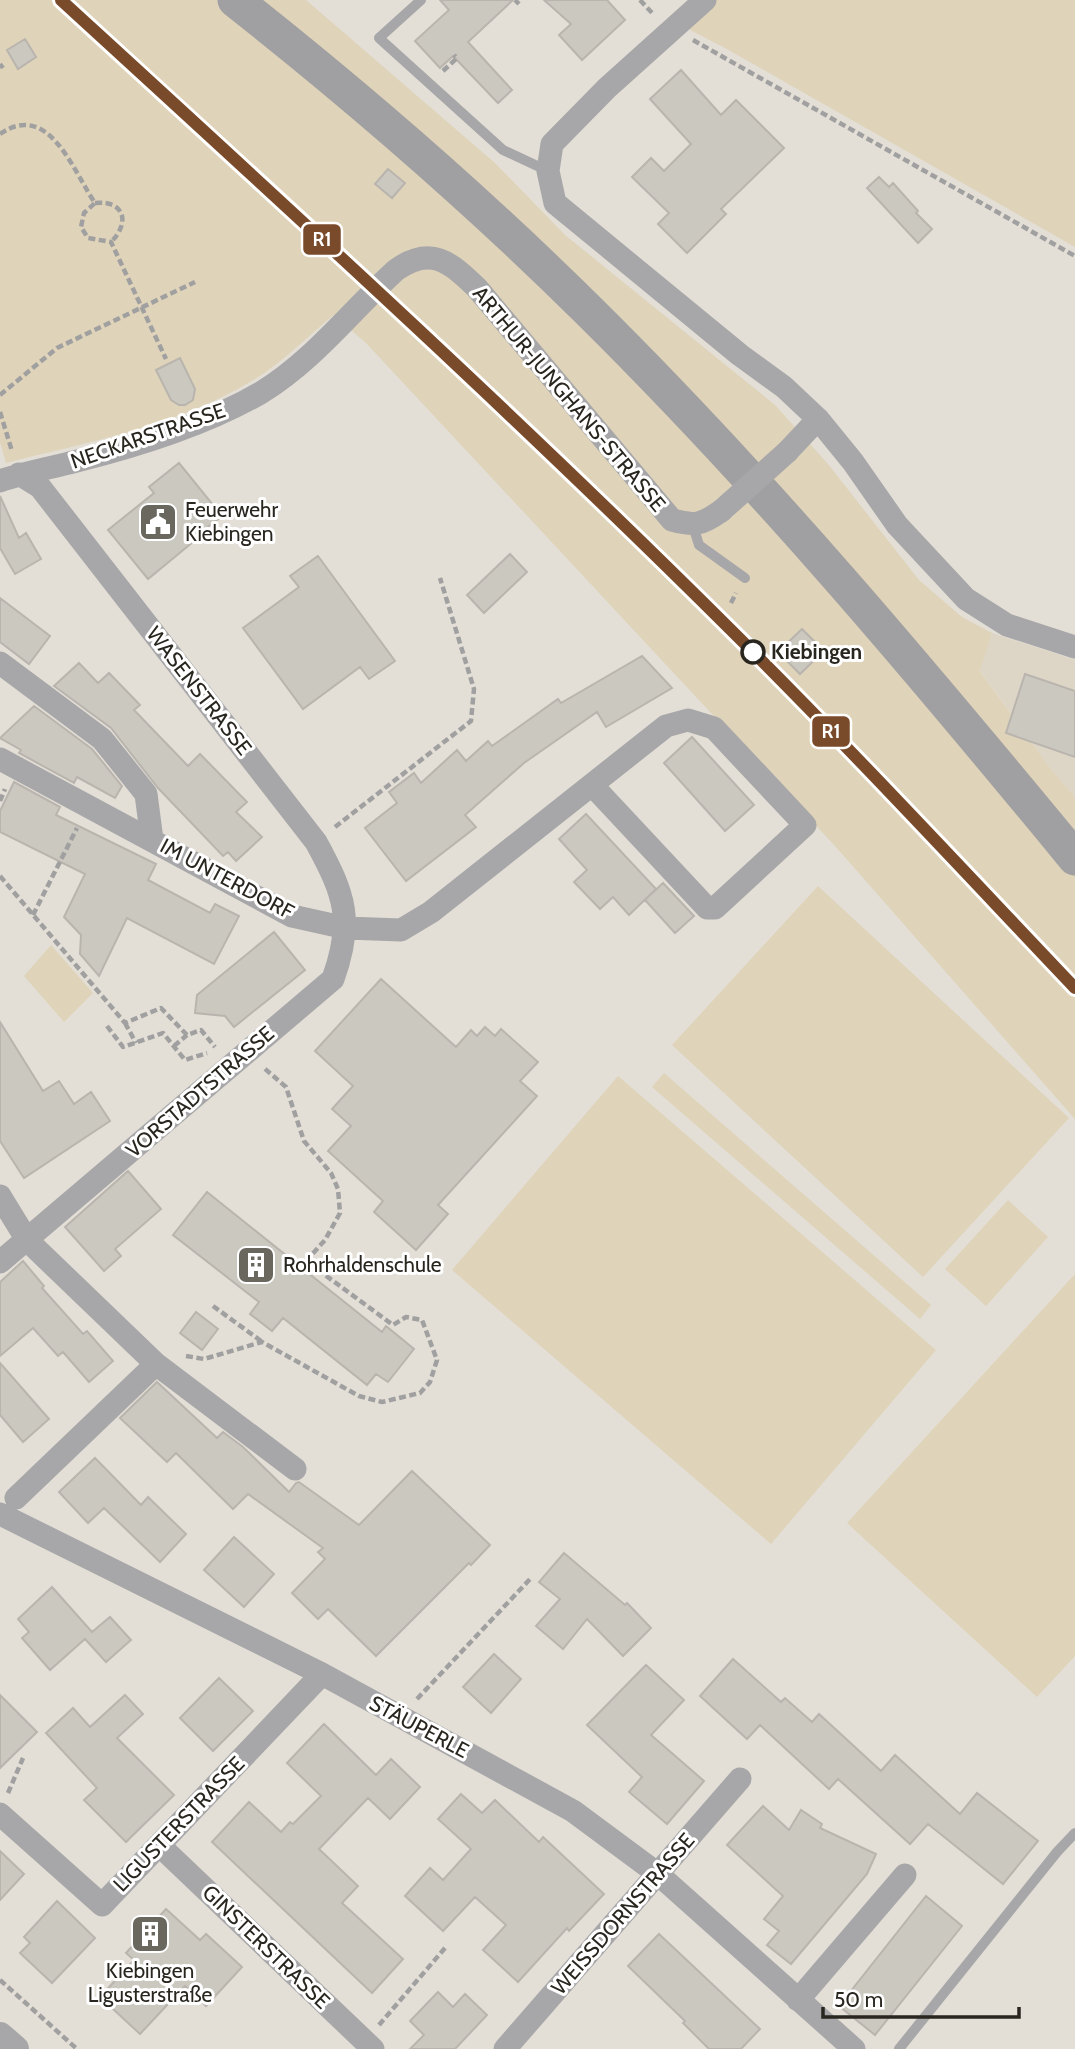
<svg xmlns="http://www.w3.org/2000/svg" width="1075" height="2049" viewBox="0 0 1075 2049" font-family="Cabin,sans-serif">
  <style>
    .built { fill: #ddd5c5 }
    .green { fill: #dfd3b9 }
    .building { fill: #cbc8c0; stroke: #b9b5ae; stroke-width: 2 }
    .lines { fill: none; stroke-linecap: round; stroke-linejoin: round }
    .path { stroke: #a1a0a1; stroke-width: 4.5; stroke-dasharray: 7 3.5; stroke-linecap: butt }
    .service { stroke: #a7a7a9; stroke-width: 10 }
    .minor { stroke: #a7a7a9; stroke-width: 23 }
    .tertiary { stroke: #a7a7a9; stroke-width: 28 }
    .primary { stroke: #a09fa1; stroke-width: 35 }
    .minor-bridge { stroke: #a7a7a9; stroke-width: 23 }
    .rail-1-casing { stroke: #fff; stroke-width: 18 }
    .rail-1 { stroke: #7a4b2a; stroke-width: 12 }
    .stop-dot { fill: #fff; stroke: #29261f; stroke-width: 3.5 }
    .labels { text-anchor: middle; stroke-width: 6; stroke-linejoin: round; paint-order: stroke }
    .street-label { font-size: 21px; fill: #29261f; stroke: #fff }
    .poi-label { font-size: 21px; fill: #29261f; stroke: #fff; text-anchor: start }
    .stop-label { font-size: 21px; font-weight: bold; fill: #29261f; stroke: #fff; text-anchor: start }
    .line-badge { stroke: #fff; stroke-width: 2.5 }
    .badge-label { font-size: 19px; text-anchor: middle; font-weight: bold; fill: #fff }
  </style>
  <rect width="100%" height="100%" fill="#e3dfd6"/>
  <path class="built" d="M 992,633 L 1075,660 L 1075,797 L 1050,768 L 980,670 Z"/>
  <path class="green" d="M 0,0 L 306,0 L 495,163 L 565,235 L 775,405 L 828,464 L 919,580 L 962,617 L 992,633 L 980,671 L 1050,768 L 1075,797 L 1075,1119 L 835,846 L 366,343 L 334,315 C 305,338 283,363 250,382 C 176,426 88,442 6,463 L 0,442 Z
    M 716,0 L 1075,0 L 1075,247 L 725,48 L 690,30 L 690,23 Z
    M 818,886 L 1069,1118 L 923,1277 L 672,1045 Z
    M 51,945 L 93,993 L 64,1022 L 24,976 Z
    M 664,1073 L 931,1305 L 920,1319 L 652,1087 Z
    M 618,1076 L 936,1350 L 771,1544 L 452,1270 Z
    M 1008,1200 L 1048,1237 L 986,1306 L 945,1269 Z
    M 1075,1274 L 1075,1656 L 1037,1697 L 847,1523 Z"/>
  <path class="building" d="M 440,0 L 513,0 L 468,42 L 512,90 L 498,103 L 453,56 L 440,68 L 415,41 L 449,10 Z
    M 544,0 L 607,0 L 625,20 L 582,60 L 559,35 L 571,24 Z
    M 25,39 L 36,57 L 18,69 L 7,50 Z
    M 681,70 L 721,115 L 736,100 L 784,148 L 721,209 L 726,214 L 687,253 L 658,224 L 669,213 L 632,177 L 651,158 L 664,171 L 691,144 L 650,99 Z
    M 388,169 L 405,183 L 392,198 L 375,184 Z
    M 879,177 L 889,187 L 893,183 L 918,211 L 916,213 L 932,229 L 918,243 L 867,188 Z
    M 180,358 L 195,389 L 193,400 L 185,405 L 179,405 L 171,400 L 156,370 Z
    M 179,463 L 222,516 L 191,540 L 193,542 L 148,579 L 108,530 L 154,493 L 149,487 Z
    M 0,496 L 19,538 L 26,533 L 41,559 L 15,574 L 0,548 Z
    M 510,554 L 527,572 L 484,613 L 467,595 Z
    M 318,556 L 395,661 L 369,679 L 360,667 L 303,709 L 243,628 L 299,587 L 290,576 Z
    M 0,598 L 50,636 L 29,664 L 0,642 Z
    M 802,629 L 824,651 L 800,674 L 778,652 Z
    M 642,656 L 672,688 L 606,727 L 597,712 L 524,763 L 465,815 L 476,827 L 406,881 L 365,828 L 397,803 L 389,792 L 414,773 L 421,783 L 457,750 L 466,761 L 488,741 L 492,746 L 558,699 L 561,703 Z
    M 79,663 L 98,683 L 109,673 L 140,705 L 134,710 L 188,766 L 200,754 L 247,802 L 236,812 L 262,837 L 236,861 L 228,852 L 223,856 L 158,788 L 111,728 L 54,686 Z
    M 1025,674 L 1075,691 L 1075,757 L 1006,733 Z
    M 34,706 L 92,749 L 122,786 L 115,798 L 77,777 L 74,783 L 19,753 L 21,750 L 0,738 Z
    M 692,737 L 754,805 L 725,831 L 664,763 Z
    M 14,782 L 60,807 L 56,815 L 156,864 L 148,880 L 210,913 L 215,904 L 239,916 L 214,964 L 127,918 L 99,976 L 80,954 L 81,935 L 64,917 L 85,874 L 0,832 L 0,811 Z
    M 586,814 L 656,889 L 629,915 L 613,897 L 600,909 L 574,882 L 587,870 L 559,839 Z
    M 663,883 L 694,916 L 675,933 L 645,900 Z
    M 274,932 L 305,970 L 234,1027 L 225,1016 L 195,1013 L 197,995 Z
    M 381,979 L 456,1047 L 471,1030 L 477,1036 L 485,1027 L 495,1036 L 501,1029 L 538,1062 L 520,1081 L 537,1096 L 438,1205 L 448,1214 L 416,1250 L 374,1212 L 383,1201 L 328,1151 L 351,1126 L 332,1109 L 353,1086 L 315,1051 Z
    M 0,1022 L 43,1091 L 59,1081 L 74,1104 L 91,1092 L 110,1121 L 24,1178 L 0,1141 Z
    M 128,1171 L 161,1209 L 115,1249 L 121,1256 L 104,1271 L 65,1227 Z
    M 207,1192 L 382,1332 L 386,1326 L 414,1349 L 388,1382 L 376,1374 L 367,1385 L 283,1318 L 272,1331 L 250,1314 L 259,1302 L 173,1235 Z
    M 23,1261 L 44,1286 L 42,1288 L 83,1334 L 87,1331 L 113,1361 L 89,1382 L 63,1352 L 58,1356 L 33,1328 L 0,1356 L 0,1282 Z
    M 196,1312 L 218,1329 L 202,1350 L 180,1333 Z
    M 0,1363 L 49,1419 L 23,1442 L 0,1415 Z
    M 157,1382 L 217,1438 L 223,1432 L 243,1447 L 289,1492 L 296,1483 L 299,1482 L 359,1525 L 412,1471 L 490,1545 L 471,1565 L 469,1563 L 376,1656 L 328,1609 L 318,1619 L 292,1593 L 325,1559 L 318,1552 L 323,1548 L 248,1494 L 233,1509 L 176,1453 L 167,1462 L 120,1418 Z
    M 95,1458 L 141,1505 L 148,1497 L 186,1534 L 160,1562 L 104,1508 L 88,1523 L 59,1492 Z
    M 234,1537 L 274,1574 L 244,1607 L 204,1570 Z
    M 564,1553 L 625,1605 L 627,1603 L 651,1628 L 623,1656 L 587,1619 L 563,1649 L 536,1626 L 560,1599 L 539,1582 Z
    M 52,1587 L 92,1632 L 110,1617 L 131,1640 L 106,1662 L 85,1639 L 50,1670 L 22,1638 L 29,1632 L 18,1619 Z
    M 494,1654 L 521,1679 L 491,1713 L 463,1687 Z
    M 733,1659 L 781,1702 L 785,1698 L 812,1722 L 819,1714 L 881,1771 L 895,1755 L 960,1814 L 977,1793 L 1038,1841 L 1003,1884 L 928,1824 L 910,1844 L 838,1779 L 829,1789 L 760,1725 L 747,1739 L 700,1696 Z
    M 646,1665 L 684,1700 L 651,1735 L 704,1781 L 667,1824 L 629,1792 L 642,1777 L 587,1725 Z
    M 219,1678 L 253,1711 L 213,1751 L 180,1718 Z
    M 0,1695 L 37,1732 L 0,1768 Z
    M 125,1695 L 143,1714 L 117,1738 L 174,1795 L 126,1842 L 84,1800 L 97,1788 L 46,1733 L 73,1708 L 90,1727 Z
    M 324,1724 L 376,1775 L 391,1759 L 420,1787 L 390,1819 L 368,1798 L 319,1849 L 358,1886 L 342,1903 L 403,1959 L 372,1993 L 212,1842 L 249,1802 L 281,1832 L 290,1822 L 293,1824 L 321,1796 L 287,1763 Z
    M 461,1794 L 482,1813 L 495,1800 L 539,1842 L 543,1837 L 604,1894 L 569,1931 L 567,1928 L 518,1982 L 483,1950 L 506,1925 L 475,1897 L 443,1931 L 405,1896 L 430,1868 L 443,1880 L 471,1849 L 438,1819 Z
    M 763,1806 L 789,1830 L 801,1810 L 822,1824 L 820,1828 L 876,1854 L 867,1874 L 791,1964 L 767,1945 L 779,1931 L 764,1919 L 783,1896 L 727,1845 Z
    M 0,1851 L 24,1874 L 0,1900 Z
    M 926,1896 L 962,1926 L 875,2035 L 839,2006 Z
    M 57,1901 L 95,1938 L 52,1983 L 20,1953 L 30,1943 L 24,1937 Z
    M 166,1909 L 200,1940 L 206,1934 L 242,1967 L 206,2006 L 185,1986 L 140,2034 L 100,1997 L 134,1960 L 126,1953 Z
    M 659,1934 L 760,2029 L 741,2049 L 709,2049 L 683,2023 L 685,2021 L 628,1966 Z
    M 438,1992 L 453,2007 L 465,1994 L 487,2015 L 455,2049 L 410,2049 L 424,2035 L 410,2021 Z"/>
  <g class="lines">
    <path class="path" d="M 515,0 L 519,4
      M 640,0 L 654,15
      M 693,40 L 1075,256
      M 0,64 L 3,68
      M 443,71 L 457,58 L 454,55
      M 0,134 C 49,100 73,171 95,203 L 84,213 L 81,227 L 88,238 L 111,242 L 166,359
      M 95,203 C 124,200 131,222 111,242
      M 0,395 L 57,348 L 195,282
      M 0,412 L 12,451
      M 731,603 L 736,593
      M 0,801 L 5,789
      M 335,827 L 471,721 L 474,689 L 440,578
      M 0,876 L 125,1023 L 161,1008 L 187,1035 L 201,1030 L 215,1047
      M 33,915 L 77,828
      M 125,1023 L 136,1043
      M 107,1026 L 123,1047 L 163,1033 L 185,1060 L 207,1053
      M 174,1046 L 187,1035
      M 213,1306 L 261,1341
      M 186,1356 L 204,1359 L 262,1342 L 359,1396 L 382,1402 L 420,1393 L 430,1382 L 437,1360 L 422,1320 L 406,1317 L 393,1325 L 306,1261 L 325,1240 L 340,1213 L 338,1189 L 331,1173 L 304,1141 L 286,1087 L 264,1068
      M 417,1699 L 532,1577
      M 8,1793 L 23,1758
      M 0,1980 L 77,2049
      M 379,2025 L 445,1948"/>
    <path class="service" d="M 421,0 L 379,38 L 503,150 L 548,171
      M 693,526 L 699,545 L 745,578
      M 899,2049 L 1057,1852 L 1075,1833"/>
    <path class="minor" d="M 705,0 L 607,88 L 552,144 L 548,171 L 555,203 L 740,355 L 784,387 L 818,419 L 853,462 L 897,525 L 966,599 L 1007,625 L 1075,647
      M 787,452 L 818,419
      M 0,481 C 25,472 51,468 77,461 C 137,446 209,423 262,392 C 314,360 351,311 396,270 C 431,245 450,262 477,288 L 672,520 C 695,526 701,525 721,511
      M 0,663 L 102,739 L 146,794 L 152,840
      M 0,759 L 292,916 L 346,928 L 401,930 L 431,912 L 666,726 L 688,720 L 714,728 L 805,825 L 715,908 L 707,908 L 592,785
      M 0,1196 L 27,1240 L 156,1364 L 295,1469
      M 0,1262 L 333,979 C 354,921 345,895 316,842 L 40,487 L 19,474
      M 16,1498 L 156,1364
      M 0,1514 L 322,1674 L 573,1811 L 658,1874 L 854,2049
      M 0,1814 L 102,1905 L 322,1674
      M 159,1845 L 373,2049
      M 798,2000 L 905,1875
      M 505,2049 L 740,1779"/>
    <path class="tertiary" d="M 0,2036 L 15,2049"/>
    <path class="primary" d="M 235,0 C 358,97 478,201 589,311 C 763,483 920,670 1075,858"/>
    <path class="minor-bridge" d="M 721,511 L 787,452"/>
    <defs>
      <path id="rail-1" d="M 61,0 C 287,207 513,413 730,629 C 848,746 961,868 1075,988"/>
    </defs>
    <use href="#rail-1" class="rail-1-casing"/>
    <use href="#rail-1" class="rail-1"/>
  </g>
  <defs>
    <symbol id="civic-square" viewBox="-11 -11 22 22"><rect x="-9" y="-9" width="18" height="18" rx="4" fill="#6a675f" stroke="#fff"/><path d="M-.6-6.5H3V-4.5H.6V-3L4-1V1h2V6H-6V1h2V-1L-.6-3ZM-1.2 2.5V6h2.4V2.5Z" fill="#fff"/></symbol>
    <symbol id="building-square" viewBox="-11 -11 22 22"><rect x="-9" y="-9" width="18" height="18" rx="4" fill="#6a675f" stroke="#fff"/><path d="M-4-6H4V6H1V3H-1V6H-4ZM-2.5-4.3h1.7v1.8h-1.7ZM.8-4.3h1.7v1.8H.8ZM-2.5-1h1.7V.8h-1.7ZM.8-1h1.7V.8H.8Z" fill="#fff"/></symbol>
  </defs>
  <g fill-rule="evenodd">
    <use href="#civic-square" x="136" y="500" width="44" height="44"/>
    <use href="#building-square" x="234" y="1243" width="44" height="44"/>
    <use href="#building-square" x="128" y="1912" width="44" height="44"/>
  </g>
  <circle class="stop-dot" cx="753" cy="652" r="11"/>
  <g class="labels">
    <g class="street-label">
      <text transform="translate(569 399) rotate(50)" y="7">ARTHUR-JUNGHANS-STRASSE</text>
      <text transform="translate(148 436) rotate(-19)" y="7">NECKARSTRASSE</text>
      <text transform="translate(199 691) rotate(52)" y="7">WASENSTRASSE</text>
      <text transform="translate(227 879) rotate(28)" y="7">IM UNTERDORF</text>
      <text transform="translate(200 1092) rotate(-41)" y="7">VORSTADTSTRASSE</text>
      <text transform="translate(419 1727) rotate(28)" y="7">STÄUPERLE</text>
      <text transform="translate(179 1824) rotate(-46)" y="7">LIGUSTERSTRASSE</text>
      <text transform="translate(623 1914) rotate(-49)" y="7">WEISSDORNSTRASSE</text>
      <text transform="translate(266 1947) rotate(44)" y="7">GINSTERSTRASSE</text>
    </g>
    <g class="poi-label">
      <text x="185" y="517">Feuerwehr<tspan x="185" dy="24">Kiebingen</tspan></text>
      <text x="283" y="1272">Rohrhaldenschule</text>
      <text x="150" y="1978" text-anchor="middle">Kiebingen<tspan x="150" dy="24">Ligusterstraße</tspan></text>
    </g>
    <g class="stop-label">
      <text x="771" y="659">Kiebingen</text>
    </g>
  </g>
  <g class="line-badge">
    <rect x="302" y="223" width="40" height="33" rx="7" fill="#7a4b2a"/>
    <rect x="811" y="715" width="40" height="33" rx="7" fill="#7a4b2a"/>
  </g>
  <g class="badge-label">
    <text x="322" y="246">R1</text>
    <text x="831" y="738">R1</text>
  </g>
  <path d="M823 2007v10h196v-10" fill="none" stroke="#29261f" stroke-width="3.5"/>
  <text x="834" y="2007" font-size="21" fill="#29261f" stroke="#ffffff" stroke-width="5" paint-order="stroke">50 m</text>
</svg>
